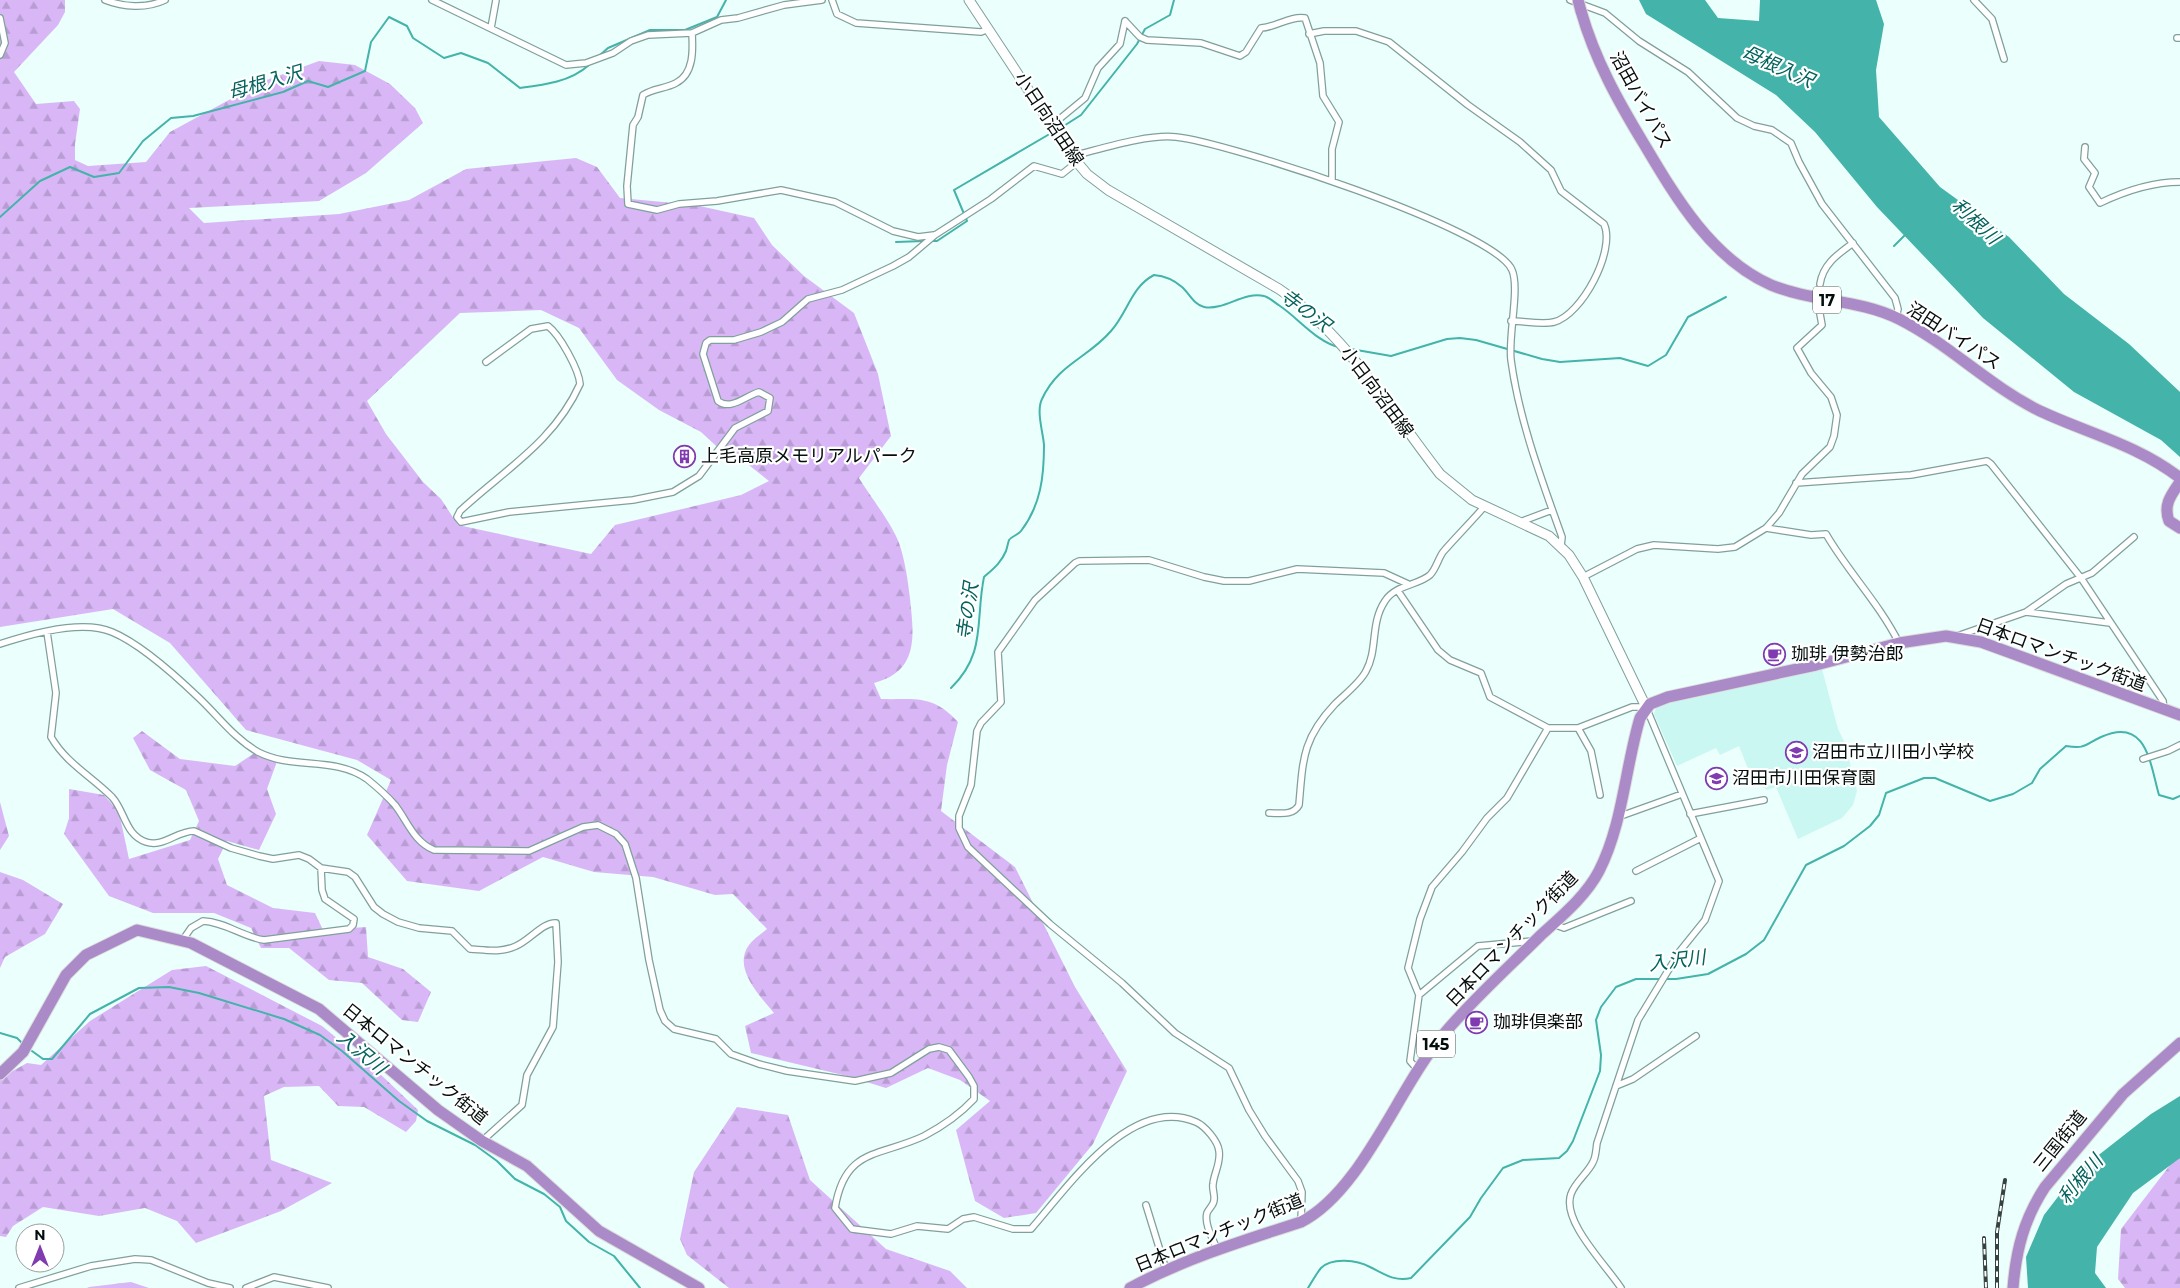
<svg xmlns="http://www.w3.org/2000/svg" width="2180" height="1288" viewBox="0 0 2180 1288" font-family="Montserrat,'Noto Sans JP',sans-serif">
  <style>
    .built { fill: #cbf7f2 }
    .forest { fill: url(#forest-firs); fill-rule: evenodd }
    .water { fill: #44b3a9 }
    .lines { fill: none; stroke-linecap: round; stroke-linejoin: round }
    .stream { stroke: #44b3a9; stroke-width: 2 }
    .street-tunnel { stroke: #c8dbd8; stroke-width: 5.5; stroke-dasharray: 5.5 3; stroke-linecap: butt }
    .street-casing { stroke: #80a09c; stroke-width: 8 }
    .secondary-casing { stroke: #80a09c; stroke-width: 11 }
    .highway-casing { stroke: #dcdddd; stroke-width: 13 }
    .street { stroke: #fff; stroke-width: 5.5 }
    .secondary { stroke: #fff; stroke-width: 9 }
    .highway { stroke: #ab8bc7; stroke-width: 11 }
    .rail-casing { stroke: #354240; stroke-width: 4 }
    .rail { stroke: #fff; stroke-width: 2; stroke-dasharray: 5.5; stroke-linecap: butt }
    .highway-bridge-casing { stroke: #dcdddd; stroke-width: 13; stroke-linecap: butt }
    .highway-bridge { stroke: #ab8bc7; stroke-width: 11 }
    .labels { text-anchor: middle; stroke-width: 4.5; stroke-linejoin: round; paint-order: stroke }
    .shield { fill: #fff; stroke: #4f5756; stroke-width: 1 }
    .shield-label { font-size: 16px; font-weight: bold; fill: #040f0d }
    .street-label { font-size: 18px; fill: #040f0d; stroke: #fff }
    .poi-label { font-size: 18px; fill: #040f0d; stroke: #fff; text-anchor: start }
    .water-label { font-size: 19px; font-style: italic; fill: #01635c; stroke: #fff }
  </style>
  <defs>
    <pattern id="forest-firs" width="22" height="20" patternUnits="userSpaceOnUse" patternTransform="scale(1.25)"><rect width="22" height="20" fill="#d9b7f7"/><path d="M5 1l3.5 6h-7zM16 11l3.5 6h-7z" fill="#b99cd3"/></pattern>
  </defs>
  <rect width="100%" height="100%" fill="#ebfffc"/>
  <path class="built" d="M 1822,669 L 1838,729 L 1852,757 L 1849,759 L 1857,791 L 1853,805 L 1842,818 L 1798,839 L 1776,787 L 1767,790 L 1752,779 L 1739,746 L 1720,755 L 1716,748 L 1677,766 L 1654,714 L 1656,707 L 1690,697 Z"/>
  <path class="forest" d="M 0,0 L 65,0 L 65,12 L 58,25 L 14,72 L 36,104 L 74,101 L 80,109 L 75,144 L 75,160 L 88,166 L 146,162 L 170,132 L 264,81 L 319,61 L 355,65 L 390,84 L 415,108 L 423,123 L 366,173 L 319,201 L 189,208 L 204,223 L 339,214 L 409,200 L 466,169 L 576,158 L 597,167 L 620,198 L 695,205 L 754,218 L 772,245 L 804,276 L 854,313 L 878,374 L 891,436 L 859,478 C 870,496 892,524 899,543 C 905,560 908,581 910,599 C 914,636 919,671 874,683 L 881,699 C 916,700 932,694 958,722 L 947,765 L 941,811 L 1015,867 L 1075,987 L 1127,1071 L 1093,1144 L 1036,1213 L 1004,1218 L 975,1201 L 956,1130 L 990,1101 L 960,1080 L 928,1068 L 886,1088 L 847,1076 L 751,1053 L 745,1026 L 774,1013 C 760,996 732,968 749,945 C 753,939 761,934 767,929 L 733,894 L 715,895 L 653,877 L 594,872 L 543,857 L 479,891 L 407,881 L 367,835 L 391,780 L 357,760 L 246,730 L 170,643 L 113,609 L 0,627 ZM 541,310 L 579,328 L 617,380 L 659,410 L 701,432 L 727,456 L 745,462 L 769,481 L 741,495 L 615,525 L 591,554 L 458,525 L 441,499 L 423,482 L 386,434 L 367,401 L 460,313 Z
    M 142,731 L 180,759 L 235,766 L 259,750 L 279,756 L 267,789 L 276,814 L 259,850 L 227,841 L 218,859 L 227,885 L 273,908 L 315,913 L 323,930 L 366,927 L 368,957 L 403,969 L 431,992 L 418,1022 L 402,1020 L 362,983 L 329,980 L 289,948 L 261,948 L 251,928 L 214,913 L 153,913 L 109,896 L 64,834 L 69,818 L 69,789 L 104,795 L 119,812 L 129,859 L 190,840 L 199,821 L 186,790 L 150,770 L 133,738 Z
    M 0,802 L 9,836 L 0,850 Z
    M 0,872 L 23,880 L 63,904 L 45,934 L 5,957 L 0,968 Z
    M 206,966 L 322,1026 L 378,1072 L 418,1110 L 416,1121 L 406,1132 L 364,1107 L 338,1106 L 319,1086 L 284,1087 L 264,1096 L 271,1160 L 332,1183 L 281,1211 L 196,1243 L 177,1221 L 145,1208 L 99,1216 L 43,1207 L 13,1226 L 6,1237 L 0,1236 L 0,1078 L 27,1063 L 41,1065 L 90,1021 L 172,970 Z
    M 737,1107 L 788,1115 L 810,1180 L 886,1249 L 950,1271 L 967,1288 L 729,1288 L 687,1255 L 680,1239 L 694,1172 Z
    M 2180,1152 L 2180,1288 L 2125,1288 L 2118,1279 L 2121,1229 Z
    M 131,1282 L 149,1288 L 87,1288 L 89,1287 Z"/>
  <path class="water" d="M 1639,0 L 1705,0 L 1718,18 L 1759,21 L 1760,0 L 1876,0 L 1884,24 L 1876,70 L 1879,117 L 1940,187 L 2009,237 L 2064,294 L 2129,344 L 2180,392 L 2180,457 L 2161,440 L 2074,392 L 1983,318 L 1877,207 L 1815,132 L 1776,95 L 1646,14 Z
    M 2180,1096 L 2180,1158 L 2133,1193 L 2097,1247 L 2095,1273 L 2106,1288 L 2028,1288 L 2026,1257 L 2044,1215 L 2077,1172 L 2151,1114 Z"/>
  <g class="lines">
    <path class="stream" d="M 600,55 L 608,48 L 650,30 L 685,30 L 717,17 L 726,0
      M 1059,129 L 1081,115 L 1137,44 L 1145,29 L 1170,15 L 1174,0
      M 0,217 L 40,181 L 70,167 L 94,177 L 119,173 L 143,141 L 171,118 L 193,116 L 283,92 L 308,81 L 328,87 L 365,71 L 371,42 L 389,17 L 407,26 L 413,38 L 444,58 L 461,53 L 488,63 L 520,88 C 544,85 570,82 589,65
      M 931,241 L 937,241 L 967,221 L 954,190 L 1053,132
      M 896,242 L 924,241
      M 1894,246 L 1905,235
      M 1351,349 L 1391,356 L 1447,339 L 1460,338 L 1476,340 L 1542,359 L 1560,362 L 1620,358 L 1648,366 L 1666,355 L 1688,317 L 1726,297
      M 951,688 C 987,653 975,620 984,577 C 993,569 1001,563 1006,551 C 1007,548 1008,543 1009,540 C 1012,536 1018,535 1021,531 C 1041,505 1044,476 1044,445 C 1043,432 1036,411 1042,399 C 1058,364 1088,358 1111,331 C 1128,312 1131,287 1154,275 C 1165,276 1173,279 1182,287 C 1189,293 1194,305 1204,307 C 1224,311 1244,291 1264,296 C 1269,297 1275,303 1280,306 C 1298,318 1318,343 1339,347
      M 0,1033 L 17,1038 L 22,1043
      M 32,1051 L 43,1059 L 52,1059 L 90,1014 L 139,988 L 169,987 L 199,993 L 284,1019 L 320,1035 L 342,1051 L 399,1101 L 427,1121 L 475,1145 L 497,1161 L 515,1179 L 544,1194 L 560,1207 L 566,1221 L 589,1242 L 614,1256 L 640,1288
      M 1308,1288 C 1312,1282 1316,1274 1321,1268 C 1332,1257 1357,1260 1370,1267 C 1384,1274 1395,1282 1411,1278 L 1470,1217 L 1481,1198 L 1503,1168 L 1523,1160 L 1559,1158 L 1567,1151 L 1573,1141 L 1600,1071 L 1601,1055 L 1596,1020 L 1601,1007 L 1616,987 L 1636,979 L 1676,979 L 1708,974 L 1746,954 L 1764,940 L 1806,865 L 1844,846 L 1870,826 L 1879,815 L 1886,793 L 1924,778 L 1935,778 L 1990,801 L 2013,794 L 2032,783 L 2040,769 L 2066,746 C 2086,749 2084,745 2101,737 C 2147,716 2150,764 2159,795 L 2173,799 L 2180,796"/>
    <path class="street-tunnel" d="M 1820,284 L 1820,314"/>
    <defs>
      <path id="street" d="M 105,0 C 123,7 146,9 165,0
        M 432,0 L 566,65 L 586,63 L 613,53 L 631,41 L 648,35 L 692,33 L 721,20 L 738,18 L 784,5 L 822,0
        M 832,0 L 837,14 L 856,23 L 981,32 L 989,29
        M 1570,0 L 1605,13 L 1639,41 L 1688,72 L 1737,118 L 1754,126 L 1772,130 L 1791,143 L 1799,162 L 1822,204 L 1895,298 L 1898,309 L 1896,318
        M 1974,0 L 1992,19 L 2004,59
        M 0,18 L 5,43 L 0,55
        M 1125,21 L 1140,37 L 1147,40 L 1201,43 L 1240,56 L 1246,52 L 1261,28 C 1277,27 1289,16 1305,18 L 1320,63 L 1323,96 L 1339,122 L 1332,149 L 1332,181
        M 491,28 L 496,0
        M 692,33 C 693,50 694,74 676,83 C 665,89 653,88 643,95 L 638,117 L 633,125 L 627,186 L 628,204 L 657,210 L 679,204 L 717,201 L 781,190 L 835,202 L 893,231 L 918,237 L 934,235
        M 1309,34 L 1324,31 L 1356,31 L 1389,42 L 1468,105 L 1520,142 L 1551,170 L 1561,191 L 1604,224 C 1616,250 1582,315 1554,322 C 1542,325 1524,321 1511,321
        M 2177,38 L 2180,38
        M 1051,126 L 1085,98 L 1098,68 L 1120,44 L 1125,21
        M 2085,147 L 2084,159 L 2095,173 L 2089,187 L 2100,203 C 2125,191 2152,182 2180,182
        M 1072,156 C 1101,149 1147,134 1176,137 C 1226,142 1495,229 1512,270 C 1520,288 1508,336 1511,360 C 1519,420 1542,481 1562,537 L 1561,546
        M 1820,284 C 1823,264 1838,254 1853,243
        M 486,362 L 531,329 L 548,326 C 560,335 579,370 580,384 C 554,442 504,470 460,511 L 457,517 L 461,522 L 509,512 L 633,500 L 673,492 L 699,476 L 735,428 L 768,411 L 770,398 L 759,392 C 745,396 731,411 718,401 L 703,354 L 706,343 L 710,340 L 734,340 L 761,332 L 782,322 L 808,299 L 842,290 L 893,266 L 909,257 L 935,235 L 991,199 L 1034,166 L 1062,174 L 1077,162
        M 1796,483 L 1911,475 L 1987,461 L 1991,464 L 2081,578 L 2163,701 L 2164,710
        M 1520,522 L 1552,510
        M 1766,528 L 1811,535 L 1826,534 C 1848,572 1879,603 1899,643
        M 1583,577 L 1637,549 L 1654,545 L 1718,549 L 1735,547 L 1766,528 L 1779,513 L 1802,474 L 1830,447 L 1834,436 L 1837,415 L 1831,397 L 1811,373 L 1797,348 L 1822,325 L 1820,314
        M 1398,591 L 1438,650 L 1450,660 L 1481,673 L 1490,697 L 1548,728
        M 2026,612 L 2110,623
        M 47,632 L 56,693 L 51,737 C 66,763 91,776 112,797 C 125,811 125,835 146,842 C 163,848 177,831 194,831 L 231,848 L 259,856 L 273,859 L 299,855 L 309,859 L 321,868 L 348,872 L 355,877 L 374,907 L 383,914 L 398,922 L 419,928 L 452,931 L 470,949 C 486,950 501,953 516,946 C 529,941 543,922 556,923 L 558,962 L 553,1027 L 527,1075 L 522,1105 L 482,1141
        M 1957,636 L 2026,612 L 2066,584 L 2092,573 L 2134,537
        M 0,644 C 30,634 82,619 112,632 C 141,644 176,676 199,698 C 219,717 234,738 258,752 C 293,770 334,756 367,779 C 377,787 387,796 395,805 C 408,822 414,842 434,850 L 529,851 L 583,827 L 598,825 L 616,834 L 625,844 L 636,878 L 649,960 L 660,1010 L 665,1021 L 674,1029 L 716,1039 L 731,1054 L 759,1064 L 787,1071 L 855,1081 L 891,1073 L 929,1049 L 939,1047 L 949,1050 L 969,1077 L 974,1086 L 974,1099 C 960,1114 943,1126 924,1136 C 880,1157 845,1147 835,1208 L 852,1229 L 891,1234 L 917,1226 L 948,1229 L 963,1219 L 974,1217 L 1013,1229 L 1031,1229 C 1068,1187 1131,1094 1196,1122 C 1205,1126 1218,1141 1219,1151 C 1221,1163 1214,1173 1213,1184 C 1212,1189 1215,1195 1214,1200 C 1214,1205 1209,1208 1207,1213 C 1204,1224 1213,1239 1217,1249
        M 1578,728 L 1591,751 L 1600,795
        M 2143,759 L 2168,751 L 2180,745
        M 1269,813 C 1280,813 1293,816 1299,805 C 1303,760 1302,739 1335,704 C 1345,694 1360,683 1366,671 C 1378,650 1370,623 1385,601 C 1395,585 1419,585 1430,575 C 1436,569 1438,559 1443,552 C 1456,537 1471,522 1484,507
        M 1690,814 L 1764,800
        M 1618,817 L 1682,794
        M 1636,871 L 1701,838
        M 1553,924 L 1564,928 L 1631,901
        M 182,941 L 191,928 L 203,921 C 225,922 243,937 264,940 L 349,929 L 353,925 L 354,919 L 325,899 L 322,890 L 321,868
        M 1419,995 L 1478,946 L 1533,941
        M 1418,1070 L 1410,1061 L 1419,995 L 1408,968 L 1420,919 L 1432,887 L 1462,852 L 1487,818 L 1507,798 L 1548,728 L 1578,728 L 1632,707 L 1646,707 L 1719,881 L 1705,920 L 1680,951 L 1638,1020 L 1597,1143 C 1596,1149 1596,1157 1593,1162 C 1588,1173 1575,1182 1571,1194 C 1561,1221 1607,1266 1621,1288
        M 1616,1086 L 1633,1079 L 1696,1036
        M 1146,1205 L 1166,1270
        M 1301,1221 L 1302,1192 L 1298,1181 L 1265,1136 L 1249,1110 L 1229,1068 L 1175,1033 L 1122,983 L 1050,924 L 968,847 L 959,828 L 959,816 L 971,785 L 977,731 L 981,723 L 1001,702 L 998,652 L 1035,600 L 1075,563 L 1079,561 L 1149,560 L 1204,577 L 1224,581 L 1249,581 L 1297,569 L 1384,573 L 1408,584
        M 19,1288 L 91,1266 L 135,1259 L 151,1260 L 208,1283 L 230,1288
        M 246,1288 L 274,1277 L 328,1288"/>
      <path id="secondary" d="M 969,0 L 1072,156 L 1087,174 L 1108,190 L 1279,289 C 1347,335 1390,410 1440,474 L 1472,500 L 1549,536 L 1569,555 L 1583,577 L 1646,707"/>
      <path id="highway" d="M 1581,11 C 1595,60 1618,101 1644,144 C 1676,198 1712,259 1771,285 C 1812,302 1859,299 1899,319 C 1949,344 1989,386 2040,411 C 2087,433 2138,445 2180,478
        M 2180,482 C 2171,495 2163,505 2169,521 L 2180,528
        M 0,1074 L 23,1052 L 66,975 L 86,955 L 137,930 L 191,943 L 319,1009 L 438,1110 L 482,1141 L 527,1166 L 599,1231 L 699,1288
        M 1130,1288 C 1184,1259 1242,1241 1301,1222 C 1362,1191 1398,1088 1443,1035 C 1472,1000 1509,967 1541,935 C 1562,916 1586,896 1599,871 C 1623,824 1625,768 1640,718 L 1650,704 L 1668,697 L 1816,665 L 1899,643 L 1946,636 L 1981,642 L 2180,715
        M 2013,1288 C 2016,1250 2024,1219 2045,1187 L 2123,1094 L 2180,1043"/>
    </defs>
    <use href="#street" class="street-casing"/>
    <use href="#secondary" class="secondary-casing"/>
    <use href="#highway" class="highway-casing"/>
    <use href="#street" class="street"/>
    <use href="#secondary" class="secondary"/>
    <use href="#highway" class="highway"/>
    <defs>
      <path id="rail" d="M 1984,1238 L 1986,1288
        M 1997,1288 L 1997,1232 L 2005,1180"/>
    </defs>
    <use href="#rail" class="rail-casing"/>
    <use href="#rail" class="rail"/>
    <defs>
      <path id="highway-bridge" d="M 1578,0 L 1581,11"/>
    </defs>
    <use href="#highway-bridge" class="highway-bridge-casing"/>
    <use href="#highway-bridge" class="highway-bridge"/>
  </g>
  <defs>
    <symbol id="building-ring" viewBox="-11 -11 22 22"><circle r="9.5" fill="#fff" stroke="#7f3baf" stroke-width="1.5"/><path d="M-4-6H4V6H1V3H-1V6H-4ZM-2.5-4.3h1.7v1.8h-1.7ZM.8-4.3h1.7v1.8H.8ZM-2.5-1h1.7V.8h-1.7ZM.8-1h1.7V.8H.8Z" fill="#7f3baf"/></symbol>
    <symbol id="cafe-ring" viewBox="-11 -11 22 22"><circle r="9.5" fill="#fff" stroke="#7f3baf" stroke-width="1.5"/><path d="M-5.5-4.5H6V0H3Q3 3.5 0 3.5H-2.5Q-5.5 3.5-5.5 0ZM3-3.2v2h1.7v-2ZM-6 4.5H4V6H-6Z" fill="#7f3baf"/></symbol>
    <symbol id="school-ring" viewBox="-11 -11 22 22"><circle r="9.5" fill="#fff" stroke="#7f3baf" stroke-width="1.5"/><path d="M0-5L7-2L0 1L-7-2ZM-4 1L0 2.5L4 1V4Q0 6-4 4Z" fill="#7f3baf"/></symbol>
  </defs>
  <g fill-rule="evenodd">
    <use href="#building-ring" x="672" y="444" width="25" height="25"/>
    <use href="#cafe-ring" x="1762" y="642" width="25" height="25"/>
    <use href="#school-ring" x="1784" y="740" width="25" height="25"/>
    <use href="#school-ring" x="1704" y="766" width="25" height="25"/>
    <use href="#cafe-ring" x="1464" y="1010" width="25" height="25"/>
  </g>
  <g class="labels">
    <g class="shield">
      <rect x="1813" y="286.5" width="28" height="27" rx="4"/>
      <rect x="1417" y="1030.5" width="38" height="27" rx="4"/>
    </g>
    <g class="shield-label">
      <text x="1827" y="306">17</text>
      <text x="1436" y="1050">145</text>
    </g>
    <g class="street-label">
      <text transform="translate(1641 100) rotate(61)" y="6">沼田バイパス</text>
      <text transform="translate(1049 119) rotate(56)" y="6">小日向沼田線</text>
      <text transform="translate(1954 336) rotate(33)" y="6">沼田バイパス</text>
      <text transform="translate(1377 392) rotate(53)" y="6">小日向沼田線</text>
      <text transform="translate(2061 655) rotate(20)" y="6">日本ロマンチック街道</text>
      <text transform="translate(1512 939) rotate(-46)" y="6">日本ロマンチック街道</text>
      <text transform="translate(415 1064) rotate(39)" y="6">日本ロマンチック街道</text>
      <text transform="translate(2060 1141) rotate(-51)" y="6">三国街道</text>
      <text transform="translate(1219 1233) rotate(-22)" y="6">日本ロマンチック街道</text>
    </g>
    <g class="poi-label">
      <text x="701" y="462">上毛高原メモリアルパーク</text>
      <text x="1791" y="660">珈琲 伊勢治郎</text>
      <text x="1812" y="758">沼田市立川田小学校</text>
      <text x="1732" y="784">沼田市川田保育園</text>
      <text x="1493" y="1028">珈琲倶楽部</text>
    </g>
    <g class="water-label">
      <text transform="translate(1778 66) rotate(24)" y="7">母根入沢</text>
      <text transform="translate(265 82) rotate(-16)" y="7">母根入沢</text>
      <text transform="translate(1976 221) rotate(43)" y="7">利根川</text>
      <text transform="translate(1306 310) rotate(37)" y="7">寺の沢</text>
      <text transform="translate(967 611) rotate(-82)" y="7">寺の沢</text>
      <text transform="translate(1677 960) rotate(-7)" y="7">入沢川</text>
      <text transform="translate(362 1052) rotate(40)" y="7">入沢川</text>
      <text transform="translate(2080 1179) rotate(-50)" y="7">利根川</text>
    </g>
  </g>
  <g transform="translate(40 1248)"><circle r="24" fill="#ffffff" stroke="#9b9f9e"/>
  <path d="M0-4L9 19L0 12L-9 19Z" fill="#7f3baf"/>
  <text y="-8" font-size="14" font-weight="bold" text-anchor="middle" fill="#040f0d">N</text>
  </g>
</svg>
